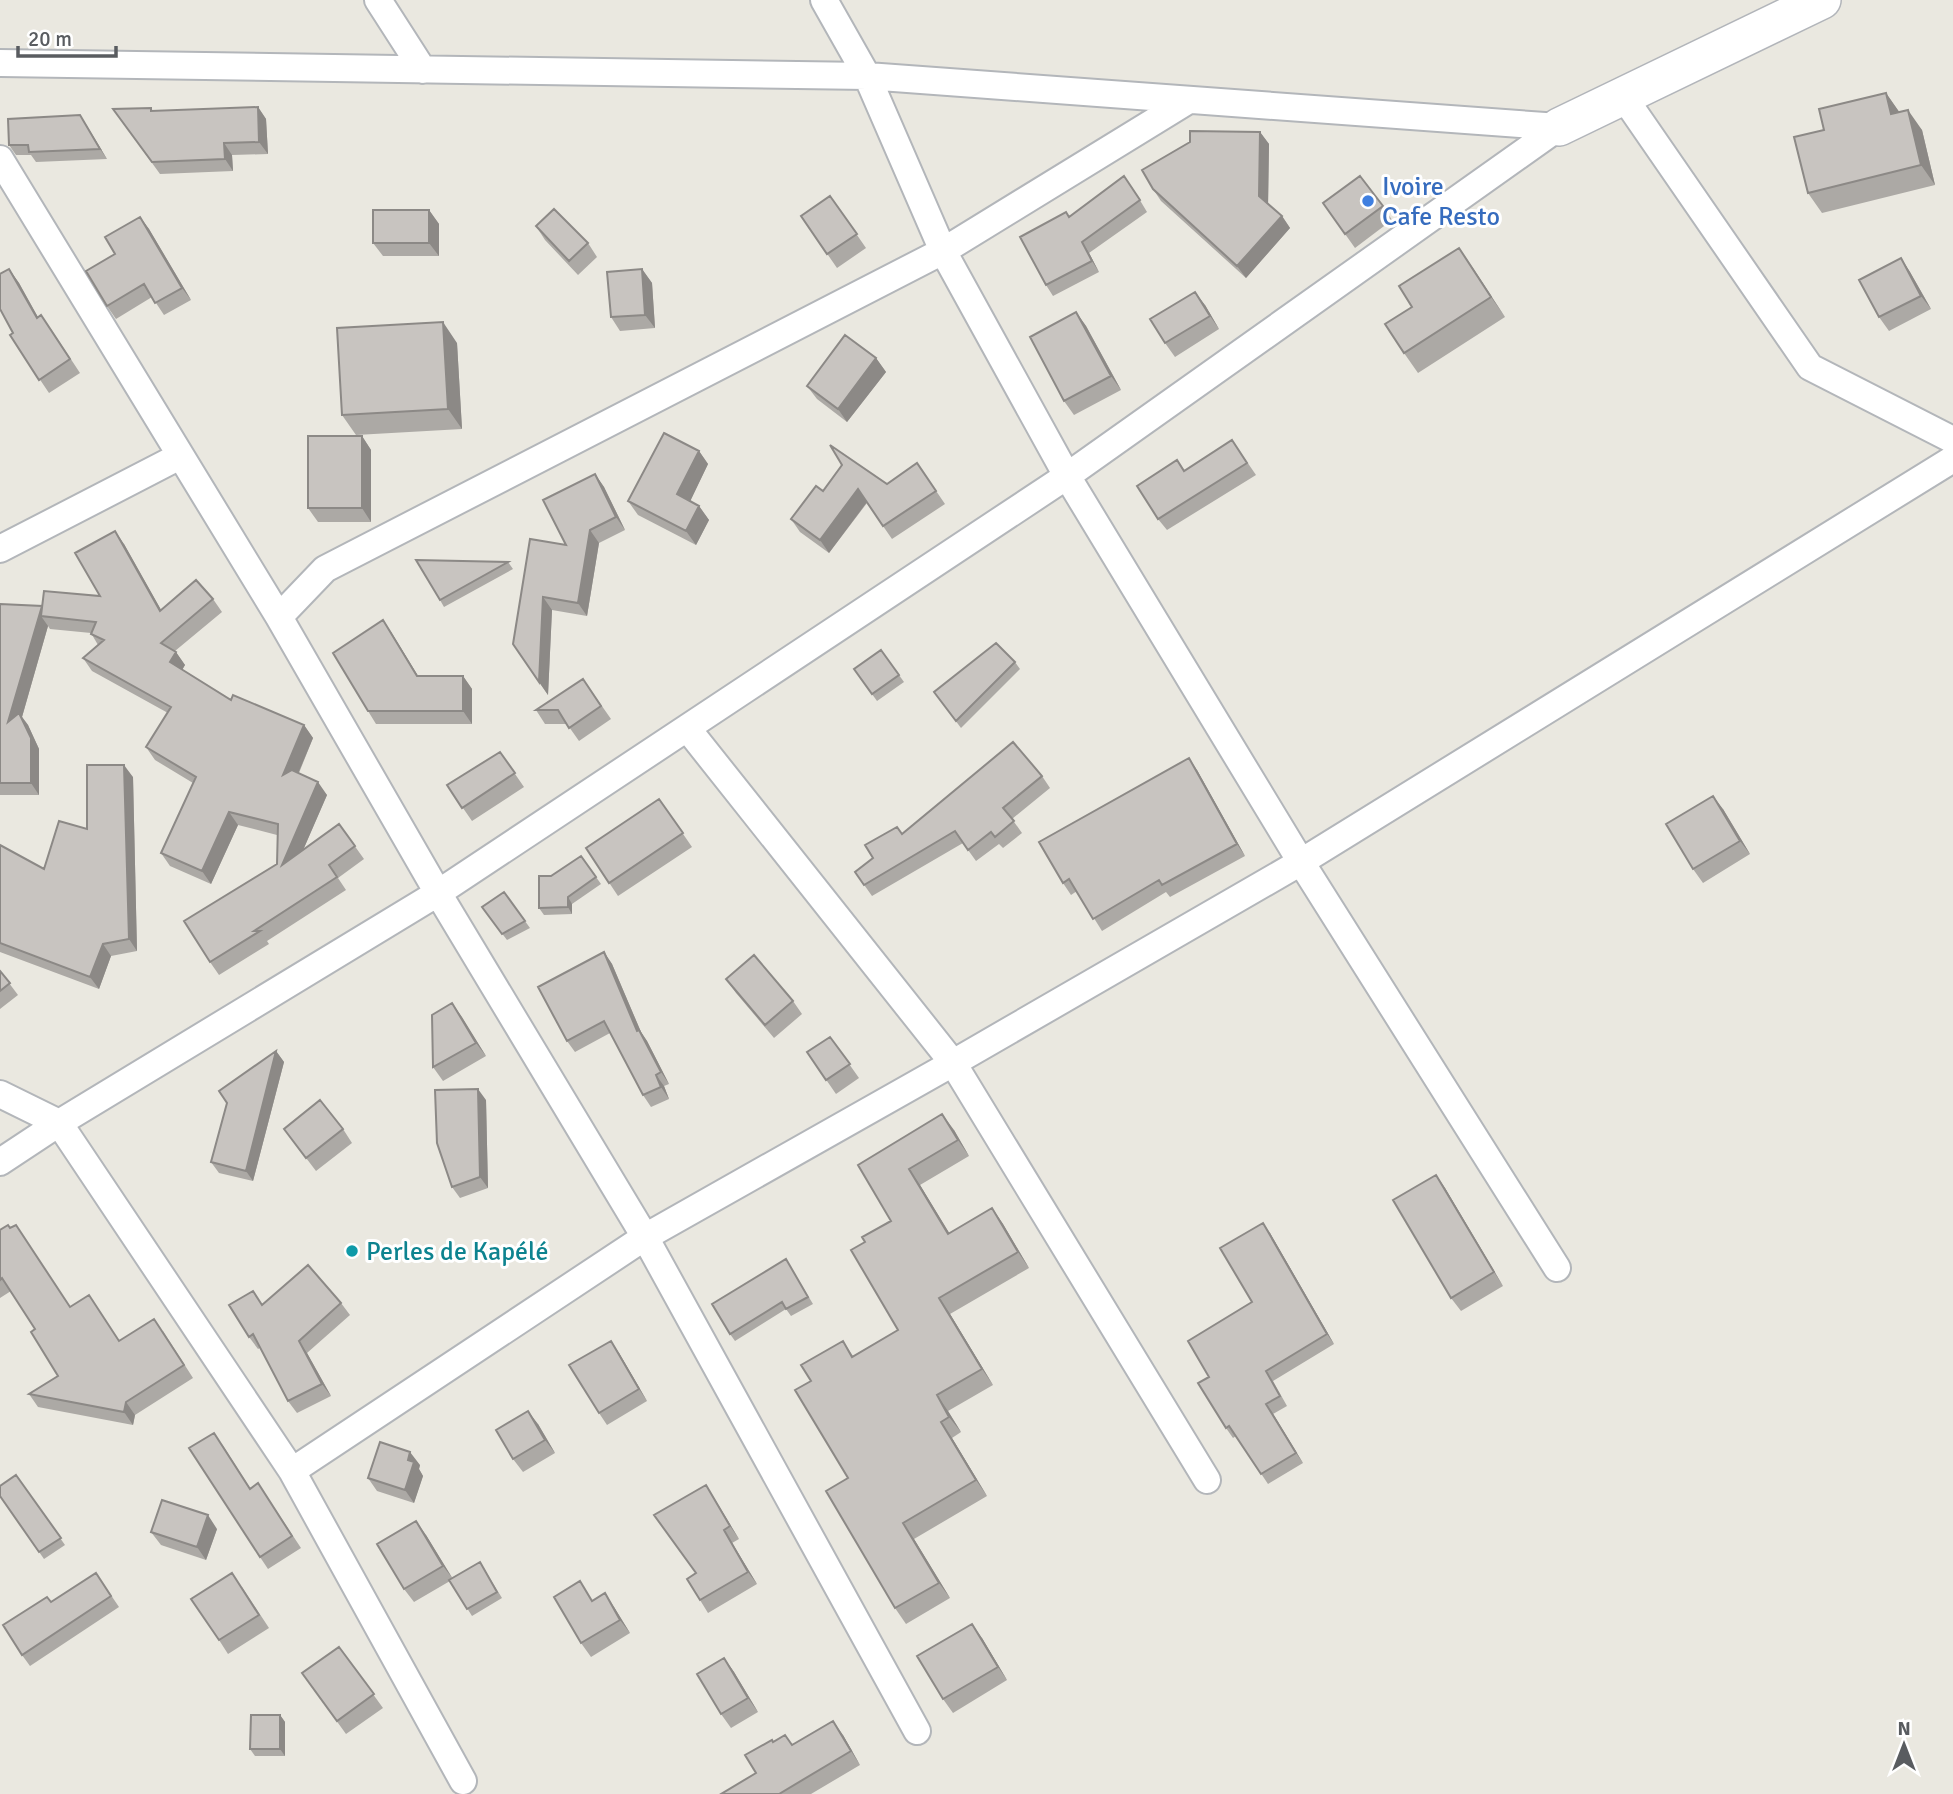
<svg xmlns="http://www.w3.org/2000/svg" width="1953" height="1794" viewBox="0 0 1953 1794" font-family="Signika,sans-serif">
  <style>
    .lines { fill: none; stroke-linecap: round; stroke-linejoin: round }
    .street-casing { stroke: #b3b6ba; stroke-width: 30 }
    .secondary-casing { stroke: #b2b5ba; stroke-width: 40 }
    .street { stroke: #fff; stroke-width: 26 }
    .secondary { stroke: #fff; stroke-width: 37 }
    .wall { fill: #aca9a5 }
    .shaded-wall { fill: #8c8986 }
    .building { fill: #c8c4c0; stroke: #8c8986; stroke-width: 2 }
    .shop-dot { fill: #3f7fe0; stroke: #fff; stroke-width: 2.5 }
    .culture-dot { fill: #0f9aa8; stroke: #fff; stroke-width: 2.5 }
    .labels { text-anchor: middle; stroke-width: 6; stroke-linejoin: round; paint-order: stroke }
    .shop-label { font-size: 26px; fill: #366cbe; stroke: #fff; text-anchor: start }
    .culture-label { font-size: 26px; fill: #0d838f; stroke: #fff; text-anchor: start }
  </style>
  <rect width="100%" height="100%" fill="#eae8e0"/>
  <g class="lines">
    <defs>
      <path id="street" d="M 378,0 L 423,70
        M 824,0 L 867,76 L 943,251 L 1067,476 L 1301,862 L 1557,1268
        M 0,63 L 867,76 L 1559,127
        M 1623,96 L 1810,367 L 1953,440
        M 0,159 L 279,617 L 438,893 L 645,1237 L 917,1731
        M 0,549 L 180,456
        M 279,617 L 325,569 L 943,251 L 1189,100
        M 687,728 L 953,1063 L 1207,1480
        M 0,1094 L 59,1123 L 292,1471 L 463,1781
        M 0,1162 L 59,1123 L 438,893 L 1067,476 L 1559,127
        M 292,1471 L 645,1237 L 953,1063 L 1301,862 L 1953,459"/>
      <path id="secondary" d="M 1559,127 L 1822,0"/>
    </defs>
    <use href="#street" class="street-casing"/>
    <use href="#secondary" class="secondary-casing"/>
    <use href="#street" class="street"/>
    <use href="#secondary" class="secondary"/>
  </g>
  <path class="wall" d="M 1886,93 L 1899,112 L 1922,130 L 1935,185 L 1822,213 L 1808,193 L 1824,130 Z
    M 258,107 L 266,119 L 268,154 L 232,155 L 233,171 L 160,174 L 113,109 L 151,108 L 153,111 Z
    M 80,115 L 107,159 L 36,162 L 31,155 L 16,155 L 9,145 Z
    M 1260,132 L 1269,144 L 1268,204 L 1282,216 L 1290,228 L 1246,278 L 1161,201 L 1153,189 Z
    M 1132,187 L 1147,212 L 1089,253 L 1099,272 L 1053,296 L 1046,285 L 1069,217 Z
    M 830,196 L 866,248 L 837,268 L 801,216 Z
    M 1323,203 L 1383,206 L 1392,220 L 1355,248 Z
    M 429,210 L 439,224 L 439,256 L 383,256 L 373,243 Z
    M 140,217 L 149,229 L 191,300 L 164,315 L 152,297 L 116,319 L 107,306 L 115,254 Z
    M 536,226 L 588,243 L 597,257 L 578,275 L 545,240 Z
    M 1459,248 L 1505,317 L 1418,373 L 1404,353 L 1412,307 Z
    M 1901,258 L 1910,272 L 1931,309 L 1889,331 L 1879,317 Z
    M 9,269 L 19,283 L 38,317 L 51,329 L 80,373 L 49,393 L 10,335 L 13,333 Z
    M 642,269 L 652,283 L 655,328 L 620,331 L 611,317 Z
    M 1205,305 L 1219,329 L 1175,357 L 1165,343 Z
    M 1076,312 L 1086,326 L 1121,390 L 1074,415 L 1064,401 Z
    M 457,343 L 462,429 L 356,435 L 342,415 Z
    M 876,358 L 886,372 L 847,422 L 817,399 L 807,386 Z
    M 362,436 L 371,450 L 371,522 L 318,522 L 308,508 Z
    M 1232,440 L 1256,475 L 1167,530 L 1158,519 L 1177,460 L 1185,471 Z
    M 699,451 L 708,464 L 690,501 L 699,506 L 709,520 L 696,545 L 638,515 L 628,501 Z
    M 917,463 L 945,504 L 892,539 L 867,503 L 829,553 L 800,532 L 791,519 L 823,491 L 887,484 Z
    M 595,474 L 604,487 L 625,530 L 599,543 L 587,616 L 552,610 L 548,695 L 513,644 L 566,545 Z
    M 124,544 L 161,610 L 213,599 L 222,612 L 175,651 L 185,665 L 182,670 L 231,700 L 304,725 L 313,738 L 299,773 L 327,795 L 303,850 L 339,824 L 364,859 L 338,878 L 346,890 L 267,941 L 269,944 L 219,975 L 210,962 L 277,864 L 277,835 L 238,825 L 211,884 L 170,866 L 161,853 L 193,783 L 155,760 L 146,747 L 168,713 L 92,671 L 83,658 L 98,645 L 91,633 L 50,629 L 48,626 L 22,717 L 28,725 L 39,749 L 39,795 L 0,795 L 0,604 L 42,606 L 100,596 Z
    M 508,562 L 513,569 L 444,607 L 440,600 Z
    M 391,632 L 418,676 L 463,676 L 472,689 L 472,724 L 376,724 L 368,711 Z
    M 881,650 L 904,682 L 877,701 L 854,669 Z
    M 1015,662 L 1020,669 L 961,728 L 934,692 Z
    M 583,679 L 611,719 L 579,741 L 567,724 L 545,724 L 536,710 Z
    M 500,752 L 524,787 L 472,821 L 447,785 Z
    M 1197,770 L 1245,856 L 1170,897 L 1166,892 L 1102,931 L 1077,891 L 1071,895 L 1063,883 Z
    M 1042,776 L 1050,788 L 1012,819 L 1022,833 L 1003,848 L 999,844 L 976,861 L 963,843 L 872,896 L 855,872 L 873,858 L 897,827 L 902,834 Z
    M 133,777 L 137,951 L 111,956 L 99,989 L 0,952 L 0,845 L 44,869 L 87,829 Z
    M 659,799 L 692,847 L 618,896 L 586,848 Z
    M 1723,809 L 1750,854 L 1703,883 L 1693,869 Z
    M 581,856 L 601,884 L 572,904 L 572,914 L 544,915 L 539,908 L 551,876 Z
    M 504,892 L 530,928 L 507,940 L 482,907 Z
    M 604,952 L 612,964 L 641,1032 L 647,1041 L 669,1084 L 664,1086 L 669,1099 L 651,1107 L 643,1095 L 610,1033 L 575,1052 L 567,1041 Z
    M 0,971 L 18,995 L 0,1009 Z
    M 726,979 L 793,1001 L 802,1014 L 774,1038 L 736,993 Z
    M 452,1003 L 486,1056 L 443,1081 L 433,1067 Z
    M 830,1037 L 859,1078 L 836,1094 L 807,1052 Z
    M 276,1051 L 284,1062 L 253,1181 L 219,1173 L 211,1162 L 227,1103 Z
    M 486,1100 L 488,1188 L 460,1198 L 452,1187 Z
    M 284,1129 L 343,1129 L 352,1143 L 316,1171 Z
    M 954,1130 L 969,1156 L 920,1185 L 949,1233 L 992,1208 L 1003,1224 L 1029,1268 L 950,1314 L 993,1385 L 948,1411 L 961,1432 L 952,1438 L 987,1496 L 914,1539 L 950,1598 L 906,1624 L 895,1608 L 848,1478 L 811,1381 L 843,1341 L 853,1356 L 898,1330 L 865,1242 L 891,1221 L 858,1165 Z
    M 1436,1175 L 1445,1188 L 1503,1286 L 1461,1311 L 1451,1298 Z
    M 0,1230 L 71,1307 L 89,1295 L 119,1341 L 163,1331 L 193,1378 L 135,1415 L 133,1425 L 38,1407 L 29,1394 L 58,1376 L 35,1329 L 11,1291 L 0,1298 Z
    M 1270,1233 L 1334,1344 L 1273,1381 L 1287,1406 L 1273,1414 L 1303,1463 L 1268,1484 L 1236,1436 L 1233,1438 L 1226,1428 L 1252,1302 Z
    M 786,1259 L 813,1304 L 791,1316 L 786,1309 L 735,1341 L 730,1334 Z
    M 341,1303 L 350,1315 L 307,1353 L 331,1396 L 297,1413 L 288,1401 L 260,1348 L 258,1349 L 249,1337 L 262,1304 Z
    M 619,1353 L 647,1401 L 607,1425 L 599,1413 Z
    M 538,1424 L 555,1453 L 523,1472 L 513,1459 Z
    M 222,1444 L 250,1488 L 258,1483 L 301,1548 L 268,1569 L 260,1557 Z
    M 420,1465 L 419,1469 L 423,1476 L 414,1503 L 377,1491 L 368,1478 Z
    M 16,1475 L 65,1545 L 44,1559 L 0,1496 Z
    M 706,1485 L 739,1539 L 732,1543 L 757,1584 L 708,1613 L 700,1600 L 695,1574 Z
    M 217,1529 L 206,1560 L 161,1545 L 151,1532 Z
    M 426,1535 L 452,1578 L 480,1562 L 502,1598 L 472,1616 L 450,1581 L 414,1602 L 404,1589 Z
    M 96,1573 L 119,1607 L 30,1666 L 22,1655 L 51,1602 Z
    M 242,1587 L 269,1628 L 228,1654 L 219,1640 Z
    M 592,1601 L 614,1607 L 630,1633 L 591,1657 L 581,1643 Z
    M 982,1638 L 1007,1680 L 953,1713 L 943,1699 Z
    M 339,1647 L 383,1708 L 346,1734 L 302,1673 Z
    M 724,1658 L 734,1672 L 758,1712 L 731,1728 L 721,1714 Z
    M 280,1715 L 285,1722 L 285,1756 L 255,1756 L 250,1749 Z
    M 785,1735 L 792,1745 L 843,1735 L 860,1765 L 811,1794 L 721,1794 L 756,1773 L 774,1742 Z"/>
  <path class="shaded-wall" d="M 1886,93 L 1900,113 L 1891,114 Z
    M 258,107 L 266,119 L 268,154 L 259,142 Z
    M 1908,110 L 1922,130 L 1935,185 L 1921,165 Z
    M 80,115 L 87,126 L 107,159 L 100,149 Z
    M 1260,132 L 1269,144 L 1268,208 L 1259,196 Z
    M 224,143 L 232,155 L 233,171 L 225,159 Z
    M 429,210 L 439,224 L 439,256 L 429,243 Z
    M 1282,216 L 1290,228 L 1246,278 L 1237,266 Z
    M 140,217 L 149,229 L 191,300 L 182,288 Z
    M 1082,242 L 1089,253 L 1099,272 L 1092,261 Z
    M 1459,248 L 1473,268 L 1505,317 L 1491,297 Z
    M 1901,258 L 1910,272 L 1931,309 L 1921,296 Z
    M 9,269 L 19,283 L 46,332 L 37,318 Z
    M 642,269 L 652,283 L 655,328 L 645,315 Z
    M 1195,292 L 1205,305 L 1219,329 L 1210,316 Z
    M 1076,312 L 1086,326 L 1121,390 L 1111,376 Z
    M 443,322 L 457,343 L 462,429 L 448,409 Z
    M 876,358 L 886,372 L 847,422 L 838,409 Z
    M 362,436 L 371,450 L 371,522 L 362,508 Z
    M 699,451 L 708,464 L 687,508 L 677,494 Z
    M 595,474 L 604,487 L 625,530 L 616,517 Z
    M 858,489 L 867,502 L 829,553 L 820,540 Z
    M 699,506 L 709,520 L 696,545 L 686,531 Z
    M 590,530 L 599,543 L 587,616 L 578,603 Z
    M 115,531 L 124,544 L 169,624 L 160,611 Z
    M 543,597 L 552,610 L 548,695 L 539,682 Z
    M 42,606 L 41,616 L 48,626 L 22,717 L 28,725 L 39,749 L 39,795 L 31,783 L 8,722 Z
    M 383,620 L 391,632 L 426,689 L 417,676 Z
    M 176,652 L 185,665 L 179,675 L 170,662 Z
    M 463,676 L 472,689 L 472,724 L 463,711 Z
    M 304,725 L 313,738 L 292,788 L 283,775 Z
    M 1189,758 L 1197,770 L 1245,856 L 1237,844 Z
    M 124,765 L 133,777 L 137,951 L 129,939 Z
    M 318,782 L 327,795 L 291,878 L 282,865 Z
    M 1713,796 L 1723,809 L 1750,854 L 1740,841 Z
    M 229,812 L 238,825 L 211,884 L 202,871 Z
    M 568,897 L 572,904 L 572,914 L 568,907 Z
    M 103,944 L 111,956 L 99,989 L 90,977 Z
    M 604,952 L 612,964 L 641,1032 L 647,1041 L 669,1084 L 661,1072 L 637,1031 Z
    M 452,1003 L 462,1017 L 486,1056 L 476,1043 Z
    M 276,1051 L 284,1062 L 253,1181 L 246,1171 Z
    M 656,1075 L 664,1086 L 669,1099 L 661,1087 Z
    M 478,1089 L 486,1100 L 488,1188 L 480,1177 Z
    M 942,1114 L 954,1130 L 969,1156 L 958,1140 Z
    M 909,1169 L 920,1185 L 959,1249 L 948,1234 Z
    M 1436,1175 L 1445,1188 L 1503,1286 L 1494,1272 Z
    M 992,1208 L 1003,1224 L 1029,1268 L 1018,1252 Z
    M 1263,1223 L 1270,1233 L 1334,1344 L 1327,1334 Z
    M 939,1298 L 950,1314 L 993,1385 L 982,1369 Z
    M 299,1341 L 307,1353 L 331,1396 L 322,1384 Z
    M 611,1341 L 619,1353 L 647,1401 L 639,1389 Z
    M 937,1395 L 948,1411 L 961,1432 L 949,1417 Z
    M 126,1402 L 135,1415 L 133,1425 L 124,1412 Z
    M 1266,1404 L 1273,1414 L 1303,1463 L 1296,1453 Z
    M 528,1411 L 538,1424 L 555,1453 L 545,1440 Z
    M 941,1422 L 952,1438 L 987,1496 L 976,1480 Z
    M 410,1452 L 420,1465 L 419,1469 L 423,1476 L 414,1503 L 405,1490 L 408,1460 Z
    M 706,1485 L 714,1498 L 739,1539 L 730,1526 Z
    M 208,1515 L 217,1529 L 206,1560 L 197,1547 Z
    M 416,1521 L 426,1535 L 453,1579 L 443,1566 Z
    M 903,1523 L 914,1539 L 950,1598 L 939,1583 Z
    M 724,1530 L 732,1543 L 757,1584 L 748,1572 Z
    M 605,1593 L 614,1607 L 630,1633 L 620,1620 Z
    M 972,1624 L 982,1638 L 1007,1680 L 998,1667 Z
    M 724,1658 L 734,1672 L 758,1712 L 748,1698 Z
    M 280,1715 L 285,1722 L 285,1756 L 280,1749 Z
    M 833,1721 L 843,1735 L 860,1765 L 851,1751 Z"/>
  <path class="building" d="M 1886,93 L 1891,114 L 1908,110 L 1921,165 L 1808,193 L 1794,137 L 1824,130 L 1819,109 Z
    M 258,107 L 259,142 L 224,143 L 225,159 L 152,162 L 113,109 L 151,108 L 151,111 Z
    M 80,115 L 100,149 L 29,152 L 28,145 L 9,145 L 8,119 Z
    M 1190,131 L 1260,132 L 1259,196 L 1282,216 L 1237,266 L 1153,189 L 1142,170 L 1190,142 Z
    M 1124,176 L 1140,200 L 1082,242 L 1092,261 L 1046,285 L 1020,237 L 1066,212 L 1069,217 Z
    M 1360,176 L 1383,206 L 1345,234 L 1323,203 Z
    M 830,196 L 857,234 L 827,254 L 801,216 Z
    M 554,209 L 588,243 L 569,261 L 536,226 Z
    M 373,210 L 429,210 L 429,243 L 373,243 Z
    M 140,217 L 182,288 L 155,303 L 144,284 L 107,306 L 86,271 L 115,254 L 105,237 Z
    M 1459,248 L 1491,297 L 1404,353 L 1385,324 L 1412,307 L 1399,286 Z
    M 1901,258 L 1921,296 L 1879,317 L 1859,280 Z
    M 9,269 L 37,318 L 41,315 L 70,359 L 39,380 L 10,335 L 13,333 L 0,309 L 0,274 Z
    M 642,269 L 645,315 L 611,317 L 607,272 Z
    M 1195,292 L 1210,316 L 1165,343 L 1150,319 Z
    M 1076,312 L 1111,376 L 1064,401 L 1030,337 Z
    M 443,322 L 448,409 L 342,415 L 337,328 Z
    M 845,335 L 876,358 L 838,409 L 807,386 Z
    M 664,433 L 699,451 L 677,494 L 699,506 L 686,531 L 628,501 Z
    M 308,436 L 362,436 L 362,508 L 308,508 Z
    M 1232,440 L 1247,463 L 1158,519 L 1137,486 L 1177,460 L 1184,471 Z
    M 830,445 L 887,484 L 917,463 L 936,491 L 883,526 L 858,489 L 820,540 L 791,519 L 816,486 L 823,491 L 842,465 Z
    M 595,474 L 616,517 L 590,530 L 578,603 L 543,597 L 539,682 L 513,644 L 530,539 L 566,545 L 543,500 Z
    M 115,531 L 160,611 L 196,580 L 213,599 L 161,643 L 176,652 L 170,662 L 231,700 L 233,695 L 304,725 L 283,775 L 292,770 L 318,782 L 282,865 L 339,824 L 355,846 L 329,865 L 337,877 L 254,931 L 260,931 L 210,962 L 184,921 L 277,864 L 278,824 L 229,812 L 202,871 L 161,853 L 196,777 L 146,747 L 171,707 L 83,658 L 104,640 L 91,634 L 96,622 L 41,616 L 44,591 L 100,596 L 75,553 Z
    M 416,560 L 508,562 L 440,600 Z
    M 0,604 L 42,606 L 8,722 L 19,713 L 31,738 L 31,783 L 0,783 Z
    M 383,620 L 417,676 L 463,676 L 463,711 L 368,711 L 333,653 Z
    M 996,643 L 1015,662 L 956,721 L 934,692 Z
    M 881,650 L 899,675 L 872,694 L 854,669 Z
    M 583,679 L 601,706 L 569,728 L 558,710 L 536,710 Z
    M 1013,742 L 1042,776 L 1003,808 L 1014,821 L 995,837 L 991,832 L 968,850 L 955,831 L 864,885 L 855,872 L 873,858 L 865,845 L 897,827 L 902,834 Z
    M 500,752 L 515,773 L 462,808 L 447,785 Z
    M 1189,758 L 1237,844 L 1162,885 L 1159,880 L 1093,919 L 1069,879 L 1063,883 L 1039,842 Z
    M 87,765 L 124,765 L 129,939 L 103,944 L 90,977 L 0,943 L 0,845 L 44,869 L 59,821 L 87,829 Z
    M 1713,796 L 1740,841 L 1693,869 L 1666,824 Z
    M 659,799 L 683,833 L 609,883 L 586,848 Z
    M 581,856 L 596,877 L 568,897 L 568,907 L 539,908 L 539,876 L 551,876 Z
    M 504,892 L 525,921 L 502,934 L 482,907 Z
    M 604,952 L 637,1031 L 639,1030 L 661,1072 L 656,1075 L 661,1087 L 643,1095 L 604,1021 L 567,1041 L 538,987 Z
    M 754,955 L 793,1001 L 765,1025 L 726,979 Z
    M 0,971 L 10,983 L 0,991 Z
    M 452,1003 L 476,1043 L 433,1067 L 432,1015 Z
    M 830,1037 L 850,1064 L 826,1080 L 807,1052 Z
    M 276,1051 L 246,1171 L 211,1162 L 227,1103 L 219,1091 Z
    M 478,1089 L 480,1177 L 452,1187 L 437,1143 L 435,1090 Z
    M 320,1100 L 343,1129 L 306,1158 L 284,1129 Z
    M 942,1114 L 958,1140 L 909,1169 L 948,1234 L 992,1208 L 1018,1252 L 939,1298 L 982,1369 L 937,1395 L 949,1417 L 941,1422 L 976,1480 L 903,1523 L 939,1583 L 895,1608 L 826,1491 L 848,1478 L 795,1390 L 811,1381 L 801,1365 L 843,1341 L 852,1357 L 898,1330 L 851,1250 L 865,1242 L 862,1237 L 891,1221 L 858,1165 Z
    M 1436,1175 L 1494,1272 L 1451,1298 L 1393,1200 Z
    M 1263,1223 L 1327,1334 L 1266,1371 L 1280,1396 L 1266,1404 L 1296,1453 L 1261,1474 L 1229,1426 L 1226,1428 L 1198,1383 L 1209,1377 L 1188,1341 L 1252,1302 L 1220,1248 Z
    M 8,1225 L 10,1228 L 16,1225 L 70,1307 L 89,1295 L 119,1341 L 154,1319 L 184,1365 L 126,1402 L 124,1412 L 29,1394 L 58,1376 L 31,1332 L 35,1329 L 2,1278 L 0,1280 L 0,1230 Z
    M 786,1259 L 808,1297 L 786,1309 L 782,1302 L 730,1334 L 712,1304 Z
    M 308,1265 L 341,1303 L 299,1341 L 322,1384 L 288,1401 L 253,1334 L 249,1337 L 229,1305 L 253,1291 L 262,1305 Z
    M 611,1341 L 639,1389 L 599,1413 L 569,1365 Z
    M 528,1411 L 545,1440 L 513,1459 L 496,1430 Z
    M 214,1433 L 250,1489 L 258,1483 L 292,1536 L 260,1557 L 189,1448 Z
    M 380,1442 L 410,1452 L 408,1460 L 414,1462 L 405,1490 L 368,1478 Z
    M 16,1475 L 61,1538 L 39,1552 L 0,1496 L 0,1486 Z
    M 706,1485 L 730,1526 L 724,1530 L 748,1572 L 700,1600 L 687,1579 L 696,1573 L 654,1515 Z
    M 162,1500 L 208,1515 L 197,1547 L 151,1532 Z
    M 416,1521 L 443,1566 L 404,1589 L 377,1544 Z
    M 480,1562 L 497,1592 L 467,1609 L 449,1580 Z
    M 96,1573 L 111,1596 L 22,1655 L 3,1625 L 47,1597 L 51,1602 Z
    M 232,1573 L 259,1615 L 219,1640 L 191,1599 Z
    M 580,1581 L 592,1601 L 605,1593 L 620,1620 L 581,1643 L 554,1597 Z
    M 972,1624 L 998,1667 L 943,1699 L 917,1656 Z
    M 339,1647 L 374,1694 L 337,1721 L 302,1673 Z
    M 724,1658 L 748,1698 L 721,1714 L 697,1674 Z
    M 251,1715 L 280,1715 L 280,1749 L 250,1749 Z
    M 833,1721 L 851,1751 L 779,1794 L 721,1794 L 756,1773 L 745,1755 L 772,1740 L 773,1742 L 785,1735 L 792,1745 Z"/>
  <circle class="shop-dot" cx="1368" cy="201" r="7"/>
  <circle class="culture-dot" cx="352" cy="1251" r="7"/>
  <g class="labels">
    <g class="shop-label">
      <text x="1382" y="195">Ivoire<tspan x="1382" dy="30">Cafe Resto</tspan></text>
    </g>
    <g class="culture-label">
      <text x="366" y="1260">Perles de Kapélé</text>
    </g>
  </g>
  <g transform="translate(1904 1745)" stroke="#ffffff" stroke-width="5" paint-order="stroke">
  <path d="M0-5L12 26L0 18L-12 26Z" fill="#595c60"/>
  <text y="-10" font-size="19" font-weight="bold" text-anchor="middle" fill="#595c60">N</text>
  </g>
  <path d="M18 46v10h98v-10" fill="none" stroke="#595c60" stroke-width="3.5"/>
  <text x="28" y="46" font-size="21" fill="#595c60" stroke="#ffffff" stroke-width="5" paint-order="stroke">20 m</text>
</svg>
